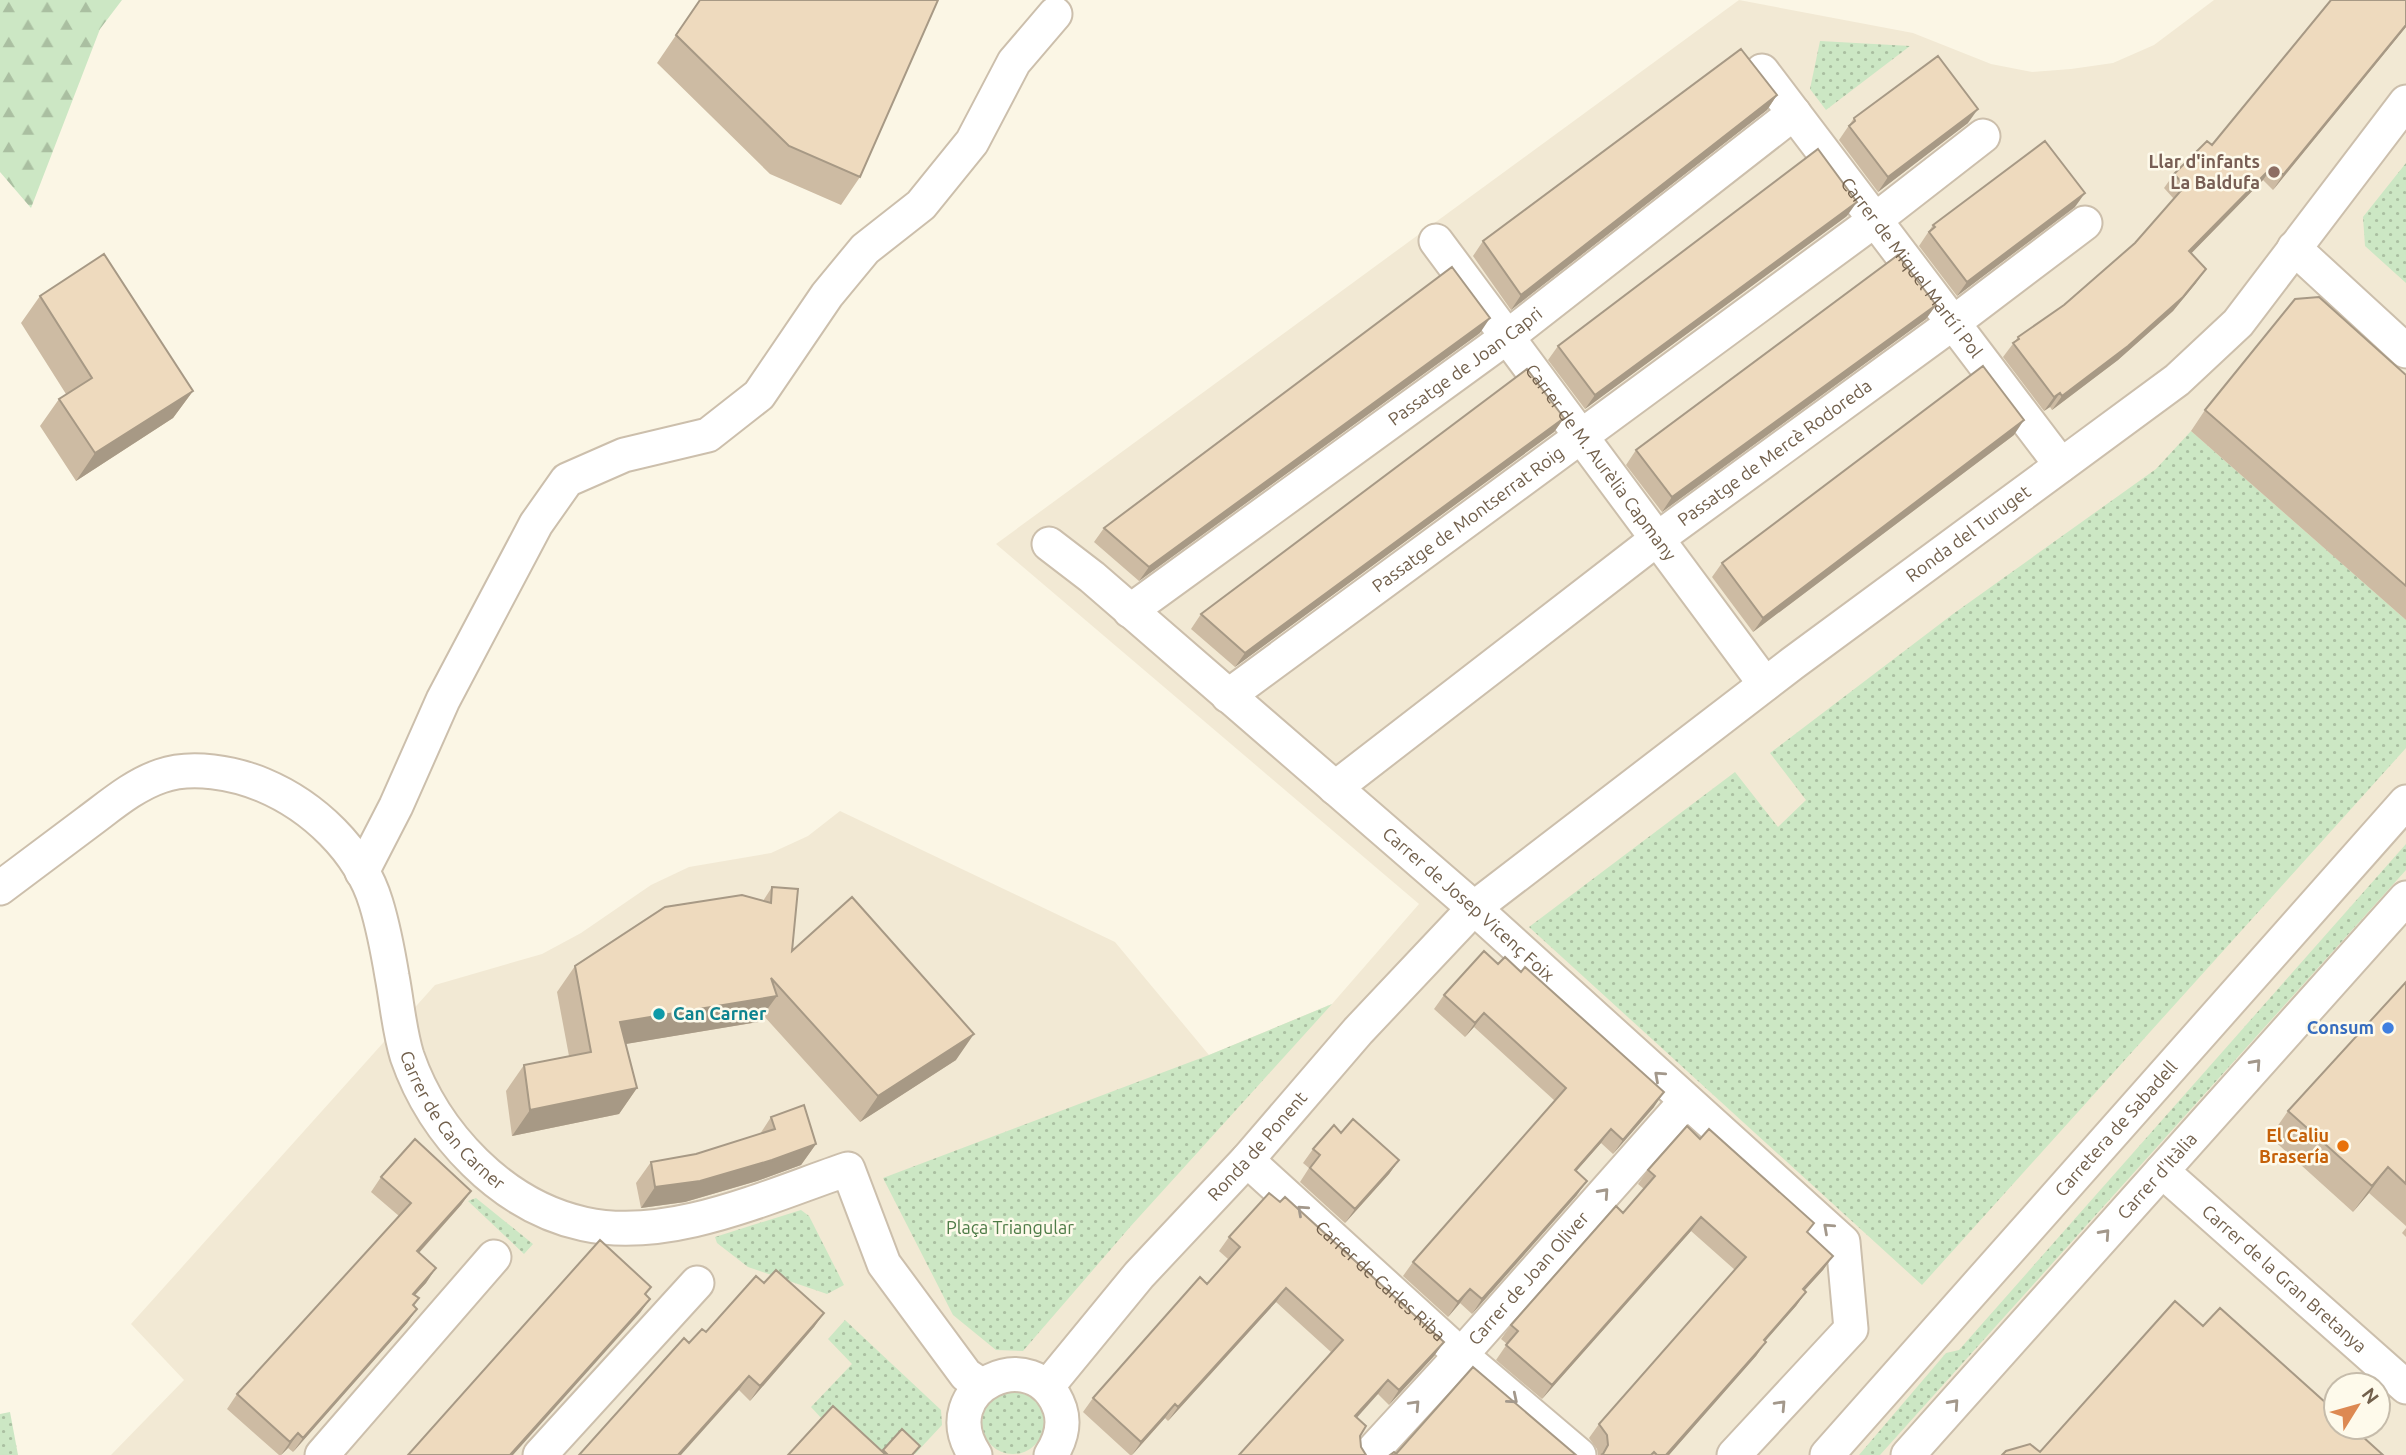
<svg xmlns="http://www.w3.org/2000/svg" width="2406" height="1455" viewBox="0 0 2406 1455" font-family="Ubuntu,sans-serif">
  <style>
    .residential { fill: #f2e9d4; fill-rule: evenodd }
    .grass { fill: url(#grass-dots) }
    .forest { fill: url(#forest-firs) }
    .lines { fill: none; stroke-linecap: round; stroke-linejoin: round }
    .minor-casing { stroke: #ccbfac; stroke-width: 37 }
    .minor { stroke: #fff; stroke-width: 33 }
    .wall { fill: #cdbba3 }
    .shaded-wall { fill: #a79985 }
    .building { fill: #eedabe; stroke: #a79985; stroke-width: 2 }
    .oneway { stroke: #a3988b }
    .education-dot { fill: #8d6e63; stroke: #fefaeb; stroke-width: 2.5 }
    .culture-dot { fill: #0f9aa8; stroke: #fefaeb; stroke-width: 2.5 }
    .shop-dot { fill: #3f7fe0; stroke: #fefaeb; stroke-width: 2.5 }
    .food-dot { fill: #e8710a; stroke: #fefaeb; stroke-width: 2.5 }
    .labels { text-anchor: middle; stroke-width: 5; stroke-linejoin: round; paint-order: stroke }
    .education-label { font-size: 18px; font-weight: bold; fill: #785e54; stroke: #fefaeb; text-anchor: end }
    .street-label { font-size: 18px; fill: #72604c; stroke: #fefaeb }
    .culture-label { font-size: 18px; font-weight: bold; fill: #0d838f; stroke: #fefaeb; text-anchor: start }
    .shop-label { font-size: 18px; font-weight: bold; fill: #366cbe; stroke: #fefaeb; text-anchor: end }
    .food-label { font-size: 18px; font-weight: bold; fill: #c56008; stroke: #fefaeb; text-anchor: end }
    .park-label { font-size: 18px; fill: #4e7c47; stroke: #fefaeb }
  </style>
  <defs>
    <pattern id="grass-dots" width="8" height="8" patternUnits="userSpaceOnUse" patternTransform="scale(1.75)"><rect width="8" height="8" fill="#cce7c4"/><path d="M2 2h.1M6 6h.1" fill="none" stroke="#aabfa1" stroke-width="1.8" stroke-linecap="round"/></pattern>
    <pattern id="forest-firs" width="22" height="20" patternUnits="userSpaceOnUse" patternTransform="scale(1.75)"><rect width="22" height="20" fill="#cce7c4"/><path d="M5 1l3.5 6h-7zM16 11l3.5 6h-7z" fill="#aabfa1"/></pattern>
  </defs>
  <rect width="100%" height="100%" fill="#fbf6e5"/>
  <path class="residential" d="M 1739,0 L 1913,33 L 1991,64 L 2032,72 L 2071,69 L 2113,63 L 2154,45 L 2214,0 L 2406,0 L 2406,1455 L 111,1455 L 184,1380 L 131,1324 L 435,985 L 542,954 L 581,933 L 651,885 L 689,867 L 771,853 L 808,836 L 840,811 L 1115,942 L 1209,1055 L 1332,1004 L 1419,904 L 996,544 ZM 2336,1385 L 2378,1385 L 2378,1427 L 2336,1427 Z"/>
  <path class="grass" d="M 1820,41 L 1910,46 L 1826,110 L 1810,89 Z
    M 2406,163 L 2406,283 L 2365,246 L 2363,217 Z
    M 2191,431 L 2406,620 L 2406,748 L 1922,1285 L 1529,927 L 1735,772 L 1778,827 L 1806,800 L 1770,753 L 1953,614 L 2156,469 Z
    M 2406,844 L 2406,870 L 1880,1455 L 1859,1455 L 1946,1353 L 1959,1350 Z
    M 1332,1004 L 1130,1227 L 1023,1351 L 996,1350 L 953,1315 L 883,1178 L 1209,1055 Z
    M 476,1198 L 533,1244 L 524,1254 L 468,1201 Z
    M 801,1210 L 809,1216 L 844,1285 L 827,1294 L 748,1267 L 717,1243 L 715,1237 Z
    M 845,1320 L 941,1410 L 942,1425 L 915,1454 L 897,1437 L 880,1455 L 823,1420 L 811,1407 L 852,1364 L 828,1339 Z
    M982 1423a31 31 0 1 1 62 0a31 31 0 1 1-62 0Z
    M 10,1412 L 18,1455 L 0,1455 L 0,1414 Z"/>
  <path class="forest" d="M 0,0 L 122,0 L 100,29 L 31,208 L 0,172 Z"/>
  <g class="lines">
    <defs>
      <g id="minor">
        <path id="s1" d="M 1762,71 L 2061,465"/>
        <path id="s2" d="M 1436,241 L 1765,684"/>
        <path d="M 2294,248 L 2406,351"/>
        <path id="s3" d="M 1049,544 L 1092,577 L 1474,908 L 1843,1242 L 1851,1329 L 1734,1455"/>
        <path id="s4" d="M 1130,611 L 1507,337 L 1794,113"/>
        <path id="s5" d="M 1228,696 L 1875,220 L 1983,136"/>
        <path id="s6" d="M 1335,788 L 1657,539 L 1953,323 L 2085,223"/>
        <path d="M 362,872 L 396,806 L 443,700 L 536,524 L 567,480 L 624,455 L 708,435 L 759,395 L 827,295 L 865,249 L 921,205 L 972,142 L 1014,62 L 1055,14"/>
        <path id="s7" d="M 0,888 C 29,866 59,844 88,822 C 111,805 134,785 161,776 C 192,765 234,773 263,785 C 313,806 360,850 376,903 C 383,926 388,952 392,976 C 397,1002 399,1030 407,1056 C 434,1134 502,1206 584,1224 C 669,1243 768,1196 848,1169 L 884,1264 L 966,1375 L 981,1385"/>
        <path id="s8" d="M 1247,1160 L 1461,1355 L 1579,1455"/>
        <path id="s9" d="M 2162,1171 L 2406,1387"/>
        <path id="s10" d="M 1047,1387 L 1139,1275 L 1247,1160 L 1358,1031 L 1474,908 L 1793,663 L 2177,380 L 2238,323 L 2406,102"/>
        <path d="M 322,1455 L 494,1257"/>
        <path d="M 540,1455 L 697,1283"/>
        <path d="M 975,1455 C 930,1387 1036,1339 1060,1409 C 1065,1425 1060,1441 1051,1455"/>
        <path id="s11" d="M 1369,1455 L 1461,1355 L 1686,1101"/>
        <path id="s12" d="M 1827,1455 L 2406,802"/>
        <path id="s13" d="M 1908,1455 L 2406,898"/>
      </g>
    </defs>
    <use href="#minor" class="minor-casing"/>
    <use href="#minor" class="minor"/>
  </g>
  <path class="wall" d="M 700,0 L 860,177 L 841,205 L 770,174 L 657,63 Z
    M 2406,0 L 2406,27 L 2273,190 L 2263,180 L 2191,253 L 2196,283 L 2173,311 L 2118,360 L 2052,410 L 2050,407 L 2044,411 L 2003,357 L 2018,337 L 2064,305 L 2135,243 L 2174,199 L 2164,188 L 2174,174 Z
    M 1777,95 L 1767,110 L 1511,310 L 1473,256 L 1483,241 Z
    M 1854,118 L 1968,123 L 1878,192 L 1839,140 Z
    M 2075,207 L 1957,296 L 1919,246 L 1933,225 Z
    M 1847,216 L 1585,409 L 1548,360 L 1558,346 Z
    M 40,296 L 193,391 L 173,418 L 76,481 L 40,426 L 59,399 L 66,394 L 21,323 Z
    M 1936,305 L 1926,319 L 1662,512 L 1626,465 L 1636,450 Z
    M 1480,333 L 1139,581 L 1094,542 L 1104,528 Z
    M 2406,375 L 2406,620 L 2191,431 L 2205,410 Z
    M 1564,418 L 1554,432 L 1235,667 L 1191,629 L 1201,614 Z
    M 2014,435 L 1753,632 L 1712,577 L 1722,563 Z
    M 772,887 L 792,951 L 956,1060 L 860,1122 L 763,1015 L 758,1022 L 625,1044 L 637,1088 L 619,1114 L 512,1136 L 506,1091 L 524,1065 L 569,1056 L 557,992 L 575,966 L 763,901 Z
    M 1484,951 L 1654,1107 L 1613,1154 L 1601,1143 L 1576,1171 L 1577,1195 L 1472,1314 L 1460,1303 L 1448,1317 L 1403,1276 L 1413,1262 L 1555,1101 L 1474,1027 L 1465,1037 L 1434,1009 L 1444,995 Z
    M 2406,982 L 2406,1226 L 2369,1193 L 2353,1212 L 2270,1137 L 2288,1111 Z
    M 771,1117 L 816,1144 L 801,1165 L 757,1181 L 685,1202 L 641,1208 L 636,1183 L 651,1162 L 696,1154 L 760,1134 Z
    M 1341,1133 L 1399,1160 L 1389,1174 L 1345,1223 L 1300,1182 L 1309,1168 L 1303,1163 L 1313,1149 Z
    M 1648,1170 L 1808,1233 L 1833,1256 L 1823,1270 L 1805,1290 L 1806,1292 L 1796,1306 L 1765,1341 L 1766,1342 L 1756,1356 L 1669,1455 L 1598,1455 L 1597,1449 L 1589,1438 L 1599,1424 L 1735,1270 L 1691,1231 L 1542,1399 L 1496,1360 L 1507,1344 L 1501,1339 L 1511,1325 L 1623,1213 L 1644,1189 L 1638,1184 Z
    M 381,1177 L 471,1191 L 461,1205 L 419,1253 L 436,1268 L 426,1283 L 415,1295 L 419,1298 L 414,1306 L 417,1309 L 407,1323 L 293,1452 L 288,1448 L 281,1455 L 279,1455 L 227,1409 L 237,1394 L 399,1216 L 371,1192 Z
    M 2406,1228 L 2406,1237 L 2402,1233 Z
    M 1229,1237 L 1444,1342 L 1434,1356 L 1389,1405 L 1378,1394 L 1239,1455 L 1331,1352 L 1276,1302 L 1168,1421 L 1165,1418 L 1132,1455 L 1130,1455 L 1083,1412 L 1093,1398 L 1207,1284 L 1228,1259 L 1219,1251 Z
    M 764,1283 L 824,1313 L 814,1327 L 750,1401 L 739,1390 L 706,1332 Z"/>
  <path class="shaded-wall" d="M 2406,25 L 2406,27 L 2273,190 L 2283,175 Z
    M 1777,95 L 1767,110 L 1511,310 L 1521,295 Z
    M 1978,109 L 1968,123 L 1878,192 L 1888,177 Z
    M 2273,166 L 2263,180 L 2179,266 L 2189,251 Z
    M 2085,193 L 2075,207 L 1957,296 L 1967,282 Z
    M 1857,202 L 1847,216 L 1585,409 L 1595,395 Z
    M 2206,269 L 2196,283 L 2173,311 L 2118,360 L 2052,410 L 2062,396 Z
    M 1936,305 L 1926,319 L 1662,512 L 1672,497 Z
    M 1490,318 L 1480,333 L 1139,581 L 1149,567 Z
    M 193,391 L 173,418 L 76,481 L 95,453 Z
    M 2060,393 L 2050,407 L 2044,411 L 2054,397 Z
    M 1564,418 L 1554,432 L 1235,667 L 1245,653 Z
    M 2024,420 L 2014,435 L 1753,632 L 1763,618 Z
    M 777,996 L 758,1022 L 602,1048 L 620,1022 Z
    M 1484,1013 L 1474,1027 L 1465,1037 L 1475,1023 Z
    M 974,1034 L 956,1060 L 860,1122 L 878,1096 Z
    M 637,1088 L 619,1114 L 512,1136 L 530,1110 Z
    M 1664,1092 L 1654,1107 L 1613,1154 L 1623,1140 Z
    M 1611,1129 L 1601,1143 L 1565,1184 L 1575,1170 Z
    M 816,1144 L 801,1165 L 757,1181 L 685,1202 L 641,1208 L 655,1187 Z
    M 1399,1160 L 1389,1174 L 1345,1223 L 1355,1209 Z
    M 2388,1167 L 2369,1193 L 2353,1212 L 2372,1186 Z
    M 1587,1181 L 1577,1195 L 1472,1314 L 1482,1299 Z
    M 471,1191 L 461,1205 L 407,1266 L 417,1251 Z
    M 1701,1217 L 1691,1231 L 1542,1399 L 1552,1385 Z
    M 1833,1256 L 1823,1270 L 1793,1303 L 1803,1289 Z
    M 436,1268 L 426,1283 L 403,1308 L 413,1294 Z
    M 1286,1288 L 1276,1302 L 1168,1421 L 1178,1407 Z
    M 1470,1289 L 1460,1303 L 1448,1317 L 1458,1302 Z
    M 1806,1292 L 1796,1306 L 1754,1354 L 1764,1340 Z
    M 650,1299 L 640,1313 L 513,1455 L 510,1455 Z
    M 417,1309 L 407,1323 L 293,1452 L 303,1438 Z
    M 824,1313 L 814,1327 L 750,1401 L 760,1386 Z
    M 1444,1342 L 1434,1356 L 1389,1405 L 1399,1390 Z
    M 1766,1342 L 1756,1356 L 1669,1455 L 1666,1455 Z
    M 749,1376 L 739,1390 L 681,1455 L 678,1455 Z
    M 1388,1380 L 1378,1394 L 1345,1431 L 1355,1416 Z
    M 1175,1404 L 1165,1418 L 1132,1455 L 1141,1442 Z
    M 298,1433 L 288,1448 L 281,1455 L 290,1442 Z"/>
  <path class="building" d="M 700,0 L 938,0 L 860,177 L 789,146 L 676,35 Z
    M 2331,0 L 2406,0 L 2406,25 L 2283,175 L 2273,166 L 2189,251 L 2206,269 L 2183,297 L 2128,346 L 2062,396 L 2060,393 L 2054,397 L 2013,343 L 2019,339 L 2018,337 L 2064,305 L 2135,243 L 2185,186 L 2174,174 L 2207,141 L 2212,145 Z
    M 1741,49 L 1777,95 L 1521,295 L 1483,241 Z
    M 1938,56 L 1978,109 L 1888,177 L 1849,126 L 1855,121 L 1854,118 Z
    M 2045,141 L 2085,193 L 1967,282 L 1929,232 L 1935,227 L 1933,225 Z
    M 1818,149 L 1857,202 L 1595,395 L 1558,346 Z
    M 104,254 L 193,391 L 95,453 L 59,399 L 92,378 L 40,296 Z
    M 1898,255 L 1936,305 L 1672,497 L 1636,450 Z
    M 1452,267 L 1490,318 L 1149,567 L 1104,528 Z
    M 2319,297 L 2406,375 L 2406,586 L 2205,410 L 2295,299 Z
    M 1983,366 L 2024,420 L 1763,618 L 1722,563 Z
    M 1527,369 L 1564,418 L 1245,653 L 1201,614 Z
    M 772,887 L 798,889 L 792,951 L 852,897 L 974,1034 L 878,1096 L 771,978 L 777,996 L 620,1022 L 637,1088 L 530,1110 L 524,1065 L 591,1052 L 575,966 L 665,907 L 742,895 L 771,903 Z
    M 1484,951 L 1498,964 L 1505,957 L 1521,972 L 1525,967 L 1664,1092 L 1623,1140 L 1611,1129 L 1575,1170 L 1587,1181 L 1482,1299 L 1470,1289 L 1458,1302 L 1413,1262 L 1566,1088 L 1484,1013 L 1475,1023 L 1444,995 Z
    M 2406,982 L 2406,1184 L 2388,1167 L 2372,1186 L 2288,1111 Z
    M 804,1105 L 816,1144 L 772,1160 L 700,1181 L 655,1187 L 651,1162 L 696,1154 L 775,1129 L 771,1117 Z
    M 1353,1119 L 1399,1160 L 1355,1209 L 1310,1168 L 1320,1155 L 1313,1149 L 1334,1125 L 1341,1133 Z
    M 1687,1126 L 1700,1139 L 1709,1129 L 1814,1223 L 1807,1232 L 1833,1256 L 1803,1289 L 1806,1292 L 1764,1340 L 1766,1342 L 1666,1455 L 1657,1455 L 1654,1452 L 1651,1455 L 1601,1455 L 1603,1454 L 1608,1445 L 1607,1435 L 1599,1424 L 1746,1257 L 1701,1217 L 1552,1385 L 1506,1345 L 1518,1331 L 1511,1325 L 1616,1206 L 1623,1213 L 1655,1176 L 1648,1170 Z
    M 415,1139 L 471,1191 L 417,1251 L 436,1268 L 413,1294 L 419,1298 L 413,1305 L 417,1309 L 303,1438 L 298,1433 L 290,1442 L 237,1394 L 411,1203 L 381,1177 Z
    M 1269,1193 L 1280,1202 L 1285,1197 L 1444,1342 L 1399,1390 L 1388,1380 L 1355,1416 L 1366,1426 L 1360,1436 L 1361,1447 L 1366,1455 L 1239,1455 L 1343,1340 L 1286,1288 L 1178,1407 L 1175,1404 L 1141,1442 L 1093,1398 L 1200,1277 L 1207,1284 L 1240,1247 L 1229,1237 Z
    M 600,1240 L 651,1287 L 645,1294 L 650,1299 L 510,1455 L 408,1455 Z
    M 776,1270 L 824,1313 L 760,1386 L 749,1376 L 678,1455 L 579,1455 L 684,1338 L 689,1343 L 702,1329 L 706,1332 L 756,1276 L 764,1283 Z
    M 2175,1301 L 2203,1326 L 2220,1308 L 2336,1412 L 2336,1427 L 2352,1427 L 2383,1455 L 2002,1455 L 2006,1451 L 2030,1444 L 2040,1452 Z
    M 1473,1367 L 1576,1455 L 1390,1455 L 1394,1452 L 1396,1454 Z
    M 833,1406 L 886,1455 L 788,1455 Z
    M 902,1429 L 920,1446 L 912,1455 L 888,1455 L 883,1450 Z"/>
  <defs><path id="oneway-chevron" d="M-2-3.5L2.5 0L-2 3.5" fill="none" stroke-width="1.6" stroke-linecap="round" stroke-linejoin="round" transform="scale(1.75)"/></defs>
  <g class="oneway">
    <use href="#oneway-chevron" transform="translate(2256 1064) rotate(-48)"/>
    <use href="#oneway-chevron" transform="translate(1659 1076) rotate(-138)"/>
    <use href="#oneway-chevron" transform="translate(1604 1193) rotate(-48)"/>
    <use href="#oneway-chevron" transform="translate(1302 1210) rotate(-138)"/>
    <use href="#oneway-chevron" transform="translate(1828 1228) rotate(-138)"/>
    <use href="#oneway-chevron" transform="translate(2105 1234) rotate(-48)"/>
    <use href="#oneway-chevron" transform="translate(1513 1399) rotate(40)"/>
    <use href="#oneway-chevron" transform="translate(1954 1404) rotate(-48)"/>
    <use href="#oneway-chevron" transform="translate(1415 1405) rotate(-47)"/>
    <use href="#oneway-chevron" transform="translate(1781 1405) rotate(-47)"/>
  </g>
  <circle class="education-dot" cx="2274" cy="172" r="7"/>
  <circle class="culture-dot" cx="659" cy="1014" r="7"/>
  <circle class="shop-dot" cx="2388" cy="1028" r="7"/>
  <circle class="food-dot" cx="2343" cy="1146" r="7"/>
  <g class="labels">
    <g class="education-label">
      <text x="2260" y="168">Llar d'infants<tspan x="2260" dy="21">La Baldufa</tspan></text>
    </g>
    <g class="street-label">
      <text dy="6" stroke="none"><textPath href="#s1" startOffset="247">Carrer de Miquel Martí i Pol</textPath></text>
      <text dy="6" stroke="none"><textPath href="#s4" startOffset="415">Passatge de Joan Capri</textPath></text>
      <text dy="6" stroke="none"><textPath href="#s6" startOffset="553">Passatge de Mercè Rodoreda</textPath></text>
      <text dy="6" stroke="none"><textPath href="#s2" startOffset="276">Carrer de M. Aurèlia Capmany</textPath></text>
      <text dy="6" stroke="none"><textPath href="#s5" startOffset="298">Passatge de Montserrat Roig</textPath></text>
      <text dy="6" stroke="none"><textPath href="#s10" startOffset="1262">Ronda del Turuget</textPath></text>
      <text dy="6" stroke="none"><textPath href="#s3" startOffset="553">Carrer de Josep Vicenç Foix</textPath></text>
      <text dy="6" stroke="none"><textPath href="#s7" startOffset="705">Carrer de Can Carner</textPath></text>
      <text dy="6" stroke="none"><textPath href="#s12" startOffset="436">Carretera de Sabadell</textPath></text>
      <text dy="6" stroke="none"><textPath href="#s10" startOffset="320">Ronda de Ponent</textPath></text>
      <text dy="6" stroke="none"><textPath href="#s13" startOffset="374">Carrer d'Itàlia</textPath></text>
      <text dy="6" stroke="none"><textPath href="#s11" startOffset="238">Carrer de Joan Oliver</textPath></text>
      <text dy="6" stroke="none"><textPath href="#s9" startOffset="163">Carrer de la Gran Bretanya</textPath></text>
      <text dy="6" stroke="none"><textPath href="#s8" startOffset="180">Carrer de Carles Riba</textPath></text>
    </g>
    <g class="culture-label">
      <text x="673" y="1020">Can Carner</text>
    </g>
    <g class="shop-label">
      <text x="2374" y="1034">Consum</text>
    </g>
    <g class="food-label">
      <text x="2329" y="1142">El Caliu<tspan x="2329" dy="21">Brasería</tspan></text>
    </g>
    <g class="park-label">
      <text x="1010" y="1234">Plaça Triangular</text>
    </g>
  </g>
  <g transform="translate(2357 1406) rotate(53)"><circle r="33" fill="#fefaeb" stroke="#c6bcab" stroke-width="2"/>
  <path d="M0-5L12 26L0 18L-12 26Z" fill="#dd8952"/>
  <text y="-10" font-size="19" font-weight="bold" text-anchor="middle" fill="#72604c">N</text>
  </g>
</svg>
